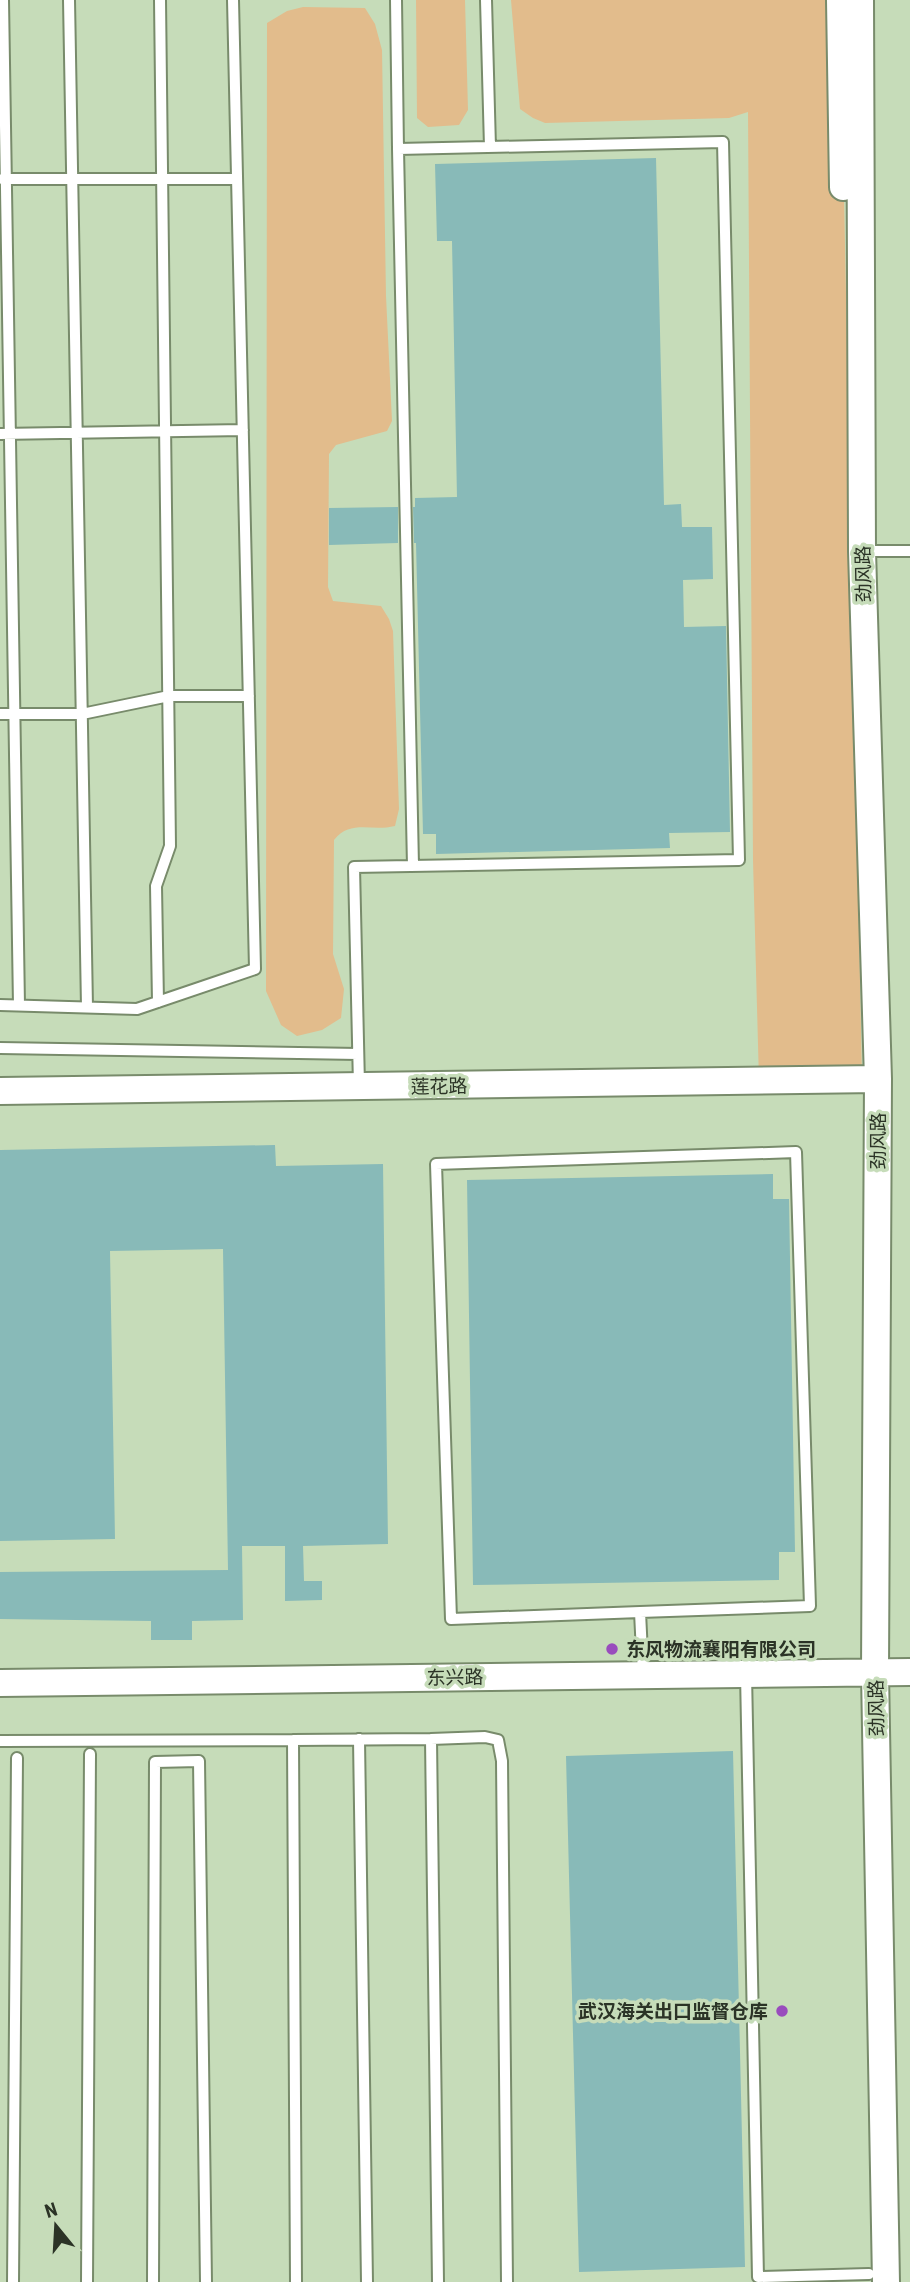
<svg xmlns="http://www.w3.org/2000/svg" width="910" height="2282" viewBox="0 0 910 2282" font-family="'Roboto Condensed','Noto Sans SC',sans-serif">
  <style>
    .green { fill: #e2bc8c }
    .building { fill: #88bab8 }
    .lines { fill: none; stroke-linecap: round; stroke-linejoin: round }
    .service-casing { stroke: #788b6b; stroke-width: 14 }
    .tertiary-casing { stroke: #788b6b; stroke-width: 30 }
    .service { stroke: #fff; stroke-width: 10 }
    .tertiary { stroke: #fff; stroke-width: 26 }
    .poi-dot { fill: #994cbd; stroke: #c6dcb9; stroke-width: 2.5 }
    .labels { text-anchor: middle; stroke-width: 7; stroke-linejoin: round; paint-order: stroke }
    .street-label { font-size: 19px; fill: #2b3326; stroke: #c6dcb9 }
    .poi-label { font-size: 19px; font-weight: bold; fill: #2b3326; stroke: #c6dcb9; text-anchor: start }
  </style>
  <rect width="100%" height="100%" fill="#c6dcb9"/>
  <path class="green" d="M 416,0 L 465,0 L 468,110 L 459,125 L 428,127 L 417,118 Z
    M 511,0 L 840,0 L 862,1079 L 759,1081 L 753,860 L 748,112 L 729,118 L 545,123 L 533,118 L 520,109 Z
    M 303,7 L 365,8 L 375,24 L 382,50 L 386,296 L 392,421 L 387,431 L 336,445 L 329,454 L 328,587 L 333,601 L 381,606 L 389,619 L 393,631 L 399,809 L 395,826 C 371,832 351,819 334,840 L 333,954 L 344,989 L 341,1018 L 322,1030 L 297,1036 L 281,1025 L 266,991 L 267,23 L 287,11 Z"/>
  <path class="building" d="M 656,158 L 664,505 L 681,504 L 682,527 L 712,527 L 713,579 L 683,580 L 684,627 L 726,626 L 730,832 L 669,833 L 670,848 L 436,854 L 436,834 L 423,834 L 416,543 L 414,543 L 413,507 L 415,507 L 415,498 L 457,497 L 452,241 L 437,241 L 435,164 Z
    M 398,507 L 398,543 L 329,545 L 329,508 Z
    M 275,1145 L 276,1166 L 383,1164 L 388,1544 L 303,1546 L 304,1581 L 322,1581 L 322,1600 L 285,1601 L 285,1546 L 242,1546 L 243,1620 L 192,1621 L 192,1640 L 151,1640 L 151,1621 L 0,1619 L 0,1572 L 228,1570 L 223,1249 L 110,1251 L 115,1539 L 0,1541 L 0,1150 Z
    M 773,1174 L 773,1199 L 789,1199 L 795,1552 L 779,1552 L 779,1580 L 473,1585 L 467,1180 Z
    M 733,1751 L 745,2267 L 579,2272 L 566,1756 Z"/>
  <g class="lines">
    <defs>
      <path id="service" d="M 3,0 L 19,1005
        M 69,0 L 87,1007
        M 396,0 L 398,149
        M 486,0 L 490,147
        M 2,179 L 237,179
        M 0,434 L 243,430
        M 862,551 L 910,551
        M 0,714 L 82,714 L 169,696 L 249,696
        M 158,1002 L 156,886 L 170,846 L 160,0
        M 0,1005 L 137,1009 L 255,969 L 233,0
        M 0,1048 L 358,1054
        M 359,1085 L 354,867 L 739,860 L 723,142 L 398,149 L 413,866
        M 640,1612 L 451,1619 L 436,1164 L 796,1152 L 810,1606 L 640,1612 L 643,1674
        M 746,1674 L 758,2277 L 869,2274
        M 359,1739 L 367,2282
        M 431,1739 L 485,1737 L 498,1740 L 502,1761 L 507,2282
        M 293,1740 L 431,1739 L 438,2282
        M 0,1741 L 293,1740 L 296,2282
        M 13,2282 L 17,1758
        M 87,2282 L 90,1754
        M 153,2282 L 155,1762 L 199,1761 L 206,2282"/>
      <path id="tertiary" d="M 840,0 L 843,187
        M 860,0 L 862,551 L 878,1079 L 875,1673 L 886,2282
        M 0,1091 L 878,1079
        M 0,1683 L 910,1672"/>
    </defs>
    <use href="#service" class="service-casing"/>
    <use href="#tertiary" class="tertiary-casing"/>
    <use href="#service" class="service"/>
    <use href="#tertiary" class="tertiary"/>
  </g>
  <g class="poi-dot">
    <circle cx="612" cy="1649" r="7"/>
    <circle cx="782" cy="2011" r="7"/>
  </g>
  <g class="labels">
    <g class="street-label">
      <text transform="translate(863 574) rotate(-91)" y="7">劲风路</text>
      <text transform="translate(439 1086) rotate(-1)" y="7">莲花路</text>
      <text transform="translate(878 1141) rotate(-90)" y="7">劲风路</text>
      <text transform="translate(455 1677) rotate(-1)" y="7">东兴路</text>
      <text transform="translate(876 1708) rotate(-91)" y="7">劲风路</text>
    </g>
    <g class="poi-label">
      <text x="626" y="1656">东风物流襄阳有限公司</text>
      <text x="768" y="2018" text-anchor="end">武汉海关出口监督仓库</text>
    </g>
  </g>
  <g transform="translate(56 2226) rotate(342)" stroke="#c6dcb9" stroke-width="5" paint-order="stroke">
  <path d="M0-5L12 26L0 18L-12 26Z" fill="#2b3326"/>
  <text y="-10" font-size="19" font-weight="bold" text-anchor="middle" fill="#2b3326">N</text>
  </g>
</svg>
